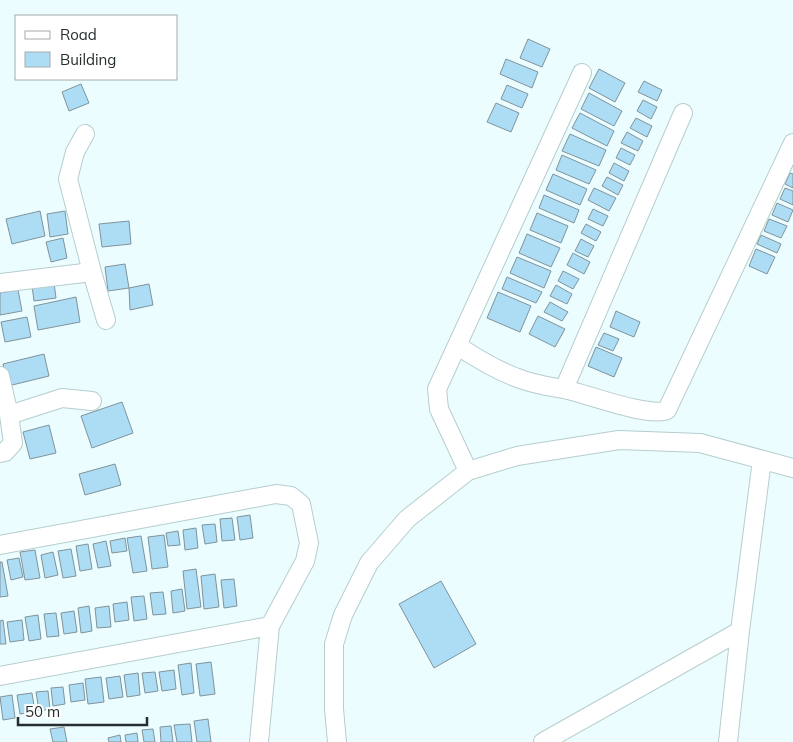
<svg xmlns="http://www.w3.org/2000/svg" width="793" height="742" viewBox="0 0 793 742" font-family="Mulish,sans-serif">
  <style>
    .building { fill: #acddf4; stroke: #80939b }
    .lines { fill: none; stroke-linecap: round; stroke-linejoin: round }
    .minor-casing { stroke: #b6cdce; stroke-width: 20 }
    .minor { stroke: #fff; stroke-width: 18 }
  </style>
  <rect width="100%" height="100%" fill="#ebfdff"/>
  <path class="building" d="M 528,39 L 550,49 L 542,67 L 520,58 Z
    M 506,59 L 538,72 L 532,88 L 500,74 Z
    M 599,69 L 625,83 L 615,102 L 589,88 Z
    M 644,81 L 662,90 L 657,101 L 638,92 Z
    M 81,84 L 89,103 L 69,111 L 62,92 Z
    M 507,85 L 528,94 L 522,108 L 501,99 Z
    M 589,93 L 622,111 L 614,126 L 581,109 Z
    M 643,100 L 657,107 L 651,119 L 637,111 Z
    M 496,103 L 519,113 L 511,132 L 487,122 Z
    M 580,113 L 614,131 L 607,146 L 572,128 Z
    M 636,118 L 652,126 L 647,137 L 630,128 Z
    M 627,132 L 643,141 L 638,151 L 621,143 Z
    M 570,134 L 606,150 L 599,166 L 562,151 Z
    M 621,148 L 635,155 L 630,165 L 616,158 Z
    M 562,155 L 596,170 L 589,184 L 556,170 Z
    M 614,163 L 629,171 L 624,181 L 609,173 Z
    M 790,173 L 793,174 L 793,188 L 785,184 Z
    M 553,174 L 587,189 L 580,205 L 546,190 Z
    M 607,177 L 623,185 L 618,195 L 602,186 Z
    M 594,188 L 616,198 L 609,211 L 588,200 Z
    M 785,188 L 793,191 L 793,205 L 780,199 Z
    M 544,195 L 579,210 L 574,223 L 539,208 Z
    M 777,203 L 793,210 L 788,222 L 772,215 Z
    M 593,209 L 608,216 L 603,226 L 588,219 Z
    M 40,211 L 45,236 L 12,244 L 6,219 Z
    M 65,211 L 68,234 L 50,237 L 47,214 Z
    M 537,213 L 568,226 L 561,243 L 530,230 Z
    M 769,219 L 787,226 L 781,238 L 764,231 Z
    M 129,221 L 131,244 L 102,247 L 99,224 Z
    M 586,224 L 601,232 L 596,241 L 581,233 Z
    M 527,234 L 560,248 L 551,267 L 519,253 Z
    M 761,235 L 781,244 L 777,253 L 757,244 Z
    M 63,238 L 67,258 L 51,262 L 46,242 Z
    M 581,239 L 594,246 L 588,257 L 575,251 Z
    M 756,249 L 775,257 L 767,274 L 749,266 Z
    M 573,253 L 590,262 L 584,274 L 567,265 Z
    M 517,257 L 551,271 L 544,288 L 510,273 Z
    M 125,264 L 129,288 L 108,291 L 105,267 Z
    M 563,271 L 579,279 L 573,289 L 558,281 Z
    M 507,277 L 542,292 L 536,303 L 502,289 Z
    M 54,283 L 56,298 L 34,301 L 32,286 Z
    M 149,284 L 153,305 L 130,310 L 129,288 Z
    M 556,285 L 572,294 L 567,304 L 550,296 Z
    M 18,290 L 22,311 L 0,315 L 0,293 Z
    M 498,292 L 531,306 L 520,332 L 487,318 Z
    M 76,297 L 80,322 L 38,330 L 34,306 Z
    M 550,302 L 568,312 L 562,321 L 544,312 Z
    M 616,311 L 640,322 L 634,337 L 610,327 Z
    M 538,316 L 565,329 L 555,347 L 529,334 Z
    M 27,317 L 31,337 L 5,342 L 1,322 Z
    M 604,333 L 619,339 L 613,351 L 598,345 Z
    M 596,347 L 622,358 L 614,377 L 588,366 Z
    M 44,354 L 49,376 L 8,386 L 3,364 Z
    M 122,402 L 133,433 L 92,448 L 81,416 Z
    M 49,425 L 56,453 L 30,459 L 23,432 Z
    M 115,464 L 121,485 L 85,495 L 79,474 Z
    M 250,515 L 253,538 L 240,540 L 237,517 Z
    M 232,518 L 235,540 L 222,541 L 220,519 Z
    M 215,524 L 217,542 L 205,544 L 202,525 Z
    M 196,528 L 198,548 L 185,550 L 183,530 Z
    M 178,531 L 180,545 L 168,546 L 166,533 Z
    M 164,535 L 168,567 L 152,569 L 148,537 Z
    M 141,536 L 147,571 L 133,573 L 127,538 Z
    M 125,538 L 127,551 L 112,553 L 110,541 Z
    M 106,541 L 111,566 L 98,568 L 93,544 Z
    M 88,544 L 92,569 L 80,571 L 76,546 Z
    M 71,549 L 76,576 L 63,578 L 58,551 Z
    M 35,550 L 40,578 L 25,580 L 20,552 Z
    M 53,552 L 58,575 L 45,578 L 41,555 Z
    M 19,558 L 23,577 L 11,580 L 7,560 Z
    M 0,562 L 2,562 L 8,596 L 0,597 Z
    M 196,569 L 201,607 L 187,609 L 183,571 Z
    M 215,574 L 219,607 L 204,609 L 201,576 Z
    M 234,579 L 237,606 L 224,608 L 221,580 Z
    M 441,581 L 476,644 L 434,668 L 399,604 Z
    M 182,589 L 185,611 L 173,613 L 171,591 Z
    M 163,592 L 166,614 L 153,615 L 150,593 Z
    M 144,596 L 147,619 L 134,621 L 131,597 Z
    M 127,602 L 129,620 L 115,622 L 113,604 Z
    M 89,606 L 92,631 L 81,633 L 78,608 Z
    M 109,606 L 111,627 L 97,628 L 95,608 Z
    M 74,611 L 77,632 L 64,634 L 61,613 Z
    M 56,613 L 59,636 L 47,637 L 44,614 Z
    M 38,615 L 41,639 L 29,641 L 25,617 Z
    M 3,620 L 6,644 L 0,644 L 0,621 Z
    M 22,620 L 24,640 L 10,642 L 7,622 Z
    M 211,662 L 215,694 L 200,696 L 196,664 Z
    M 191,663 L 194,693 L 182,695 L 178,665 Z
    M 174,670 L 176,689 L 162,691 L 159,672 Z
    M 155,672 L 158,691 L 145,693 L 142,673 Z
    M 138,673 L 140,695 L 127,697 L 124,675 Z
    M 120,676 L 123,697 L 109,699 L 106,678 Z
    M 101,677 L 104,702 L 88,704 L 85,679 Z
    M 83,683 L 85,700 L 71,702 L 69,685 Z
    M 63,687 L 65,704 L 53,706 L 51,688 Z
    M 48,691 L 50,709 L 39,711 L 36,692 Z
    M 32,693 L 35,712 L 20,714 L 17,695 Z
    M 12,695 L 15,718 L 3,720 L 0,697 Z
    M 208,719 L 211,742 L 197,742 L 194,721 Z
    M 190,724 L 192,742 L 177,742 L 174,725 Z
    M 171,726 L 173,742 L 161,742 L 160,727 Z
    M 64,727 L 67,742 L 53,742 L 50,729 Z
    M 153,729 L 155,742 L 144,742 L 142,730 Z
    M 137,733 L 138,742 L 126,742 L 125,735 Z
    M 120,735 L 121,742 L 109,742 L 108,738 Z"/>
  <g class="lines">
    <defs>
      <path id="minor" d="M 92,272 L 106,320
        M 0,283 L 92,272 L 68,179 L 75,152 L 85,134
        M 458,346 C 476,358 494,369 515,377 C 531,384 546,386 563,389 C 585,393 648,418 667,410 L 793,143
        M 0,376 L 9,415 L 13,443 L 5,452 L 0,453
        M 564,389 L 683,113
        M 9,415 L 62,398 L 92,401
        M 468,471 L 439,409 L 437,389 L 582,73
        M 0,545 L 276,494 L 291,496 L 301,504 L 309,543 L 305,561 L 270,626 L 259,742
        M 0,676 L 270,626
        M 337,742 L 334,709 L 334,644 L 343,615 L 369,563 L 407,519 L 468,471 L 517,456 L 619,440 L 700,443 L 793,468
        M 543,742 L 740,631
        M 728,742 L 740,631 L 762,460"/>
    </defs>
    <use href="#minor" class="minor-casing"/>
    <use href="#minor" class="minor"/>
  </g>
  <rect x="15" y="15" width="162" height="65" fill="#ffffff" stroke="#a8abab"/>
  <rect x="25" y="31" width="25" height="8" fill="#ffffff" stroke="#a8abab"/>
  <text x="60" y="40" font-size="15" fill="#252e2e">Road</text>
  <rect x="25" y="52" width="25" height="15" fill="#acddf4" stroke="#a8abab"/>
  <text x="60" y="65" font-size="15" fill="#252e2e">Building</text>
  <path d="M18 717v8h129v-8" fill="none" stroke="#252e2e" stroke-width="2.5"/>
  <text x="25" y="717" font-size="15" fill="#252e2e" stroke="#ffffff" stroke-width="4" paint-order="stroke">50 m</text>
</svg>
